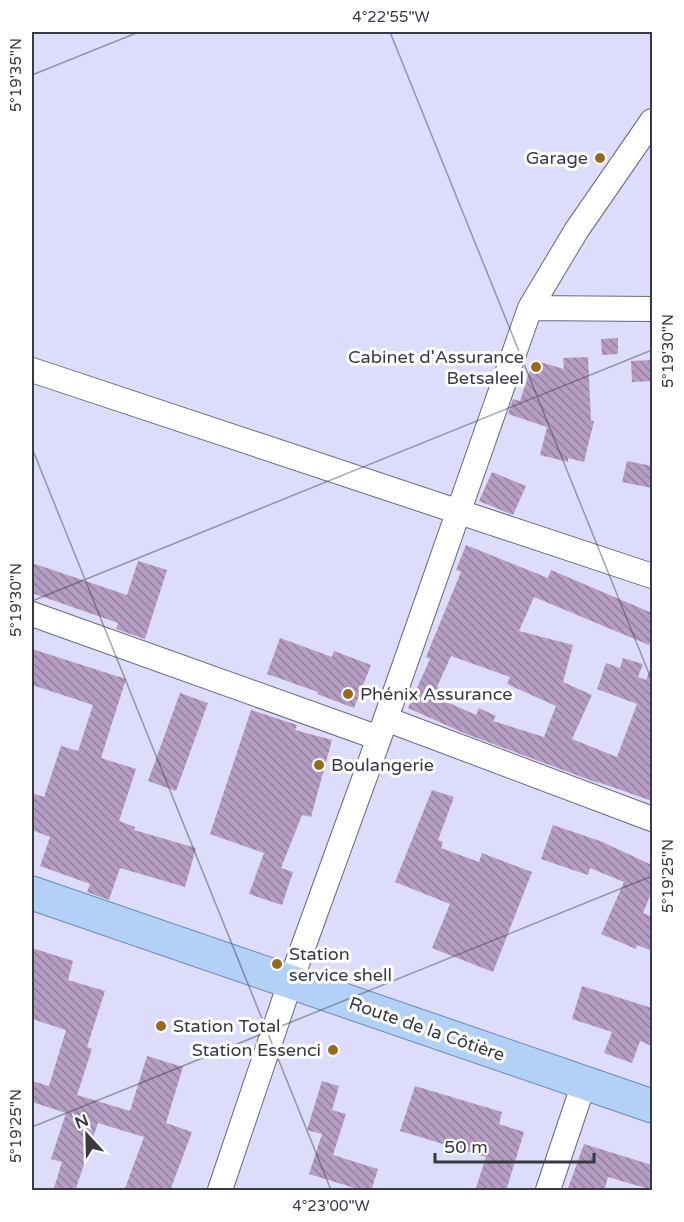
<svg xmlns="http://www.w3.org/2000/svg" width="684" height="1222" viewBox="0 0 684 1222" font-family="'Varela Round',sans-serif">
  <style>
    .building { fill: url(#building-back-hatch); fill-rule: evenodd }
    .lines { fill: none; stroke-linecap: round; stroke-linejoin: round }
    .street-casing { stroke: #686882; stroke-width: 26 }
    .primary-casing { stroke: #6788b5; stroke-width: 35 }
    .street { stroke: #fff; stroke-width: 24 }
    .primary { stroke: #b3d1f7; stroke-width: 33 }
    .ticks { fill: none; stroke: #393945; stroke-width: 1.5; stroke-opacity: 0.45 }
    .poi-dot { fill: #99691b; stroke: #fff; stroke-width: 2 }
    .labels { text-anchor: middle; stroke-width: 6; stroke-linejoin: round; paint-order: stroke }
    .poi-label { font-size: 18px; fill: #393945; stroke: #fff; text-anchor: start }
    .street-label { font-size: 18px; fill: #393945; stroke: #fff }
    .neatline { fill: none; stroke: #393945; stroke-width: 2 }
    .ticks-label { font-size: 15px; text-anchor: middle; fill: #393945 }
  </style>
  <defs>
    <pattern id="building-back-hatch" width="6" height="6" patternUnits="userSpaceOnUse" patternTransform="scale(1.5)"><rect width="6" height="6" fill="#b69dc2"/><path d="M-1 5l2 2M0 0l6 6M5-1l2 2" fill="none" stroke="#95819f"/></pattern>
  </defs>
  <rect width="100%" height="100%" fill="#ddddfb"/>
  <path class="building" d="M 618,338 L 618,354 L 602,355 L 601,339 Z
    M 588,357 L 591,421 L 594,421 L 584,462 L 568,458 L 568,462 L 540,455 L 547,427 L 508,414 L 513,399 L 520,401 L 533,360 L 564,369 L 563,358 Z
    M 652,360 L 652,381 L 632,382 L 631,361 Z
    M 627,461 L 652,466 L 652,488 L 622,482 Z
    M 492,472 L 526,486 L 513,515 L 479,501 Z
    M 466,545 L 548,578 L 551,570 L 652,613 L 652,634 L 649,645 L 534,597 L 519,631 L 573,645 L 563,682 L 592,695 L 572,739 L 617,757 L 637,704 L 597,689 L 606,663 L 620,668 L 623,658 L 643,664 L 638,677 L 646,680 L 651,667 L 652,667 L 652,801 L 598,782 L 598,783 L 466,734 L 408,708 L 430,659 L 426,657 L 461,572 L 456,570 ZM 451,656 L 510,677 L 507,684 L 556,706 L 544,737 L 493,721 L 496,716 L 479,708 L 476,715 L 440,699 L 444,690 L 437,687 Z
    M 138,561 L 167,570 L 145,639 L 116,629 L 118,623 L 32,593 L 32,563 L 127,595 Z
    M 280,638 L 332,657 L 334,651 L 371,665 L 354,708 L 317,694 L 318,692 L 267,674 Z
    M 32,649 L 126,679 L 101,758 L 136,769 L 119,821 L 135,827 L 134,830 L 196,848 L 185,887 L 120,868 L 109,900 L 87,892 L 90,884 L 40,866 L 50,837 L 32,830 L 32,793 L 44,797 L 61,746 L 78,751 L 93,705 L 32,685 Z
    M 180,693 L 208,703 L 176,791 L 148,781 Z
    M 251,710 L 297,725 L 295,730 L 332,740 L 311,817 L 302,815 L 281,868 L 293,872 L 282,905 L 249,894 L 264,853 L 210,834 Z
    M 432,790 L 454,797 L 438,840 L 443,842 L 441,848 L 479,862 L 482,853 L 532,872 L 493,972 L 432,948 L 450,904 L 395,882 Z
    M 553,825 L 600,841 L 652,865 L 652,891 L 643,913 L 652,917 L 652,951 L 637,945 L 636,949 L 601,934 L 624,882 L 590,868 L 588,875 L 541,859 Z
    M 32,948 L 73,961 L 68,980 L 105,991 L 87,1047 L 92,1049 L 77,1095 L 130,1111 L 147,1056 L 183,1067 L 166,1123 L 192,1132 L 170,1191 L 124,1191 L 144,1137 L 98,1123 L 75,1191 L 53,1191 L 62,1162 L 51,1159 L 66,1113 L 32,1102 L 32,1081 L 49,1086 L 66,1030 L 32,1019 Z
    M 582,986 L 652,1008 L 652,1046 L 640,1041 L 632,1063 L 604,1053 L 612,1032 L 572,1019 Z
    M 322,1081 L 339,1086 L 332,1110 L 346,1114 L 333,1155 L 378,1169 L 371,1191 L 364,1191 L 309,1174 L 322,1134 L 307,1130 Z
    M 415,1086 L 502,1112 L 499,1124 L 524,1132 L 506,1191 L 475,1191 L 486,1157 L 400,1131 Z
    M 584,1144 L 652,1165 L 652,1190 L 608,1177 L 604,1191 L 567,1191 Z"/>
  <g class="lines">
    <defs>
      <path id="street" d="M 530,308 L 652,309
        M 32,370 L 652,576
        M 32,614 L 379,738
        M 386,719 L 652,819
        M 220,1190 L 290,983 L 379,738 L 530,308 L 576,231 L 652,121
        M 548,1190 L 584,1083"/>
      <path id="primary" d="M 32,893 L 652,1106"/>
    </defs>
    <use href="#street" class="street-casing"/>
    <use href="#primary" class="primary-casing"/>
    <use href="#street" class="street"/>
    <use href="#primary" class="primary"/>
  </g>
  <path class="ticks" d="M 390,32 L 652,681M 32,75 L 139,32M 32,448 L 331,1190M 32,601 L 652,350M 32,1127 L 652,876"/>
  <g class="poi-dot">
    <circle cx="600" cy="158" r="6"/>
    <circle cx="536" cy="367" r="6"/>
    <circle cx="348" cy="694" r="6"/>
    <circle cx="319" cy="765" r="6"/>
    <circle cx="277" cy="964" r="6"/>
    <circle cx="161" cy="1026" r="6"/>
    <circle cx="333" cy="1050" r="6"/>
  </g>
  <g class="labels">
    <g class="poi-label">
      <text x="588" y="164" text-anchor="end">Garage</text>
      <text x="524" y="363" text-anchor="end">Cabinet d'Assurance<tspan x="524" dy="21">Betsaleel</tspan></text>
      <text x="360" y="700">Phénix Assurance</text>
      <text x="331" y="771">Boulangerie</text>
      <text x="289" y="960">Station<tspan x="289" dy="21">service shell</tspan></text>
      <text x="173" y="1032">Station Total</text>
      <text x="321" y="1056" text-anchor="end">Station Essenci</text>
    </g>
    <g class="street-label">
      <text transform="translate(427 1029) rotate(19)" y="6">Route de la Côtière</text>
    </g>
  </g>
  <rect width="684" height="1222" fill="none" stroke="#ffffff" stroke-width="66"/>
  <g transform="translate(87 1135) rotate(338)" stroke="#ffffff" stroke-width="4.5" paint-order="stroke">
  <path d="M0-4.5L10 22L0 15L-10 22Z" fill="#393945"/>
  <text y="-9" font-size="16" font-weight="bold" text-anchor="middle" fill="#393945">N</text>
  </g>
  <path d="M435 1153v9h159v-9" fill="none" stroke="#393945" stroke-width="3"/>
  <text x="444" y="1153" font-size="18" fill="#393945" stroke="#ffffff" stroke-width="4.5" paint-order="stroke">50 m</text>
  <rect x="33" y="33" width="618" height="1156" class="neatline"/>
  <g class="ticks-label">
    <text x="391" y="22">4°22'55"W</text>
    <text transform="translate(16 75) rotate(-90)" y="5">5°19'35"N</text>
    <text transform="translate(668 351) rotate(-90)" y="5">5°19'30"N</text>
    <text transform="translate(16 600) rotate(-90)" y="5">5°19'30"N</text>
    <text transform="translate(668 876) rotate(-90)" y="5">5°19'25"N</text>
    <text transform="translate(16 1126) rotate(-90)" y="5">5°19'25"N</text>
    <text x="331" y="1211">4°23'00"W</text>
  </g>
</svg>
